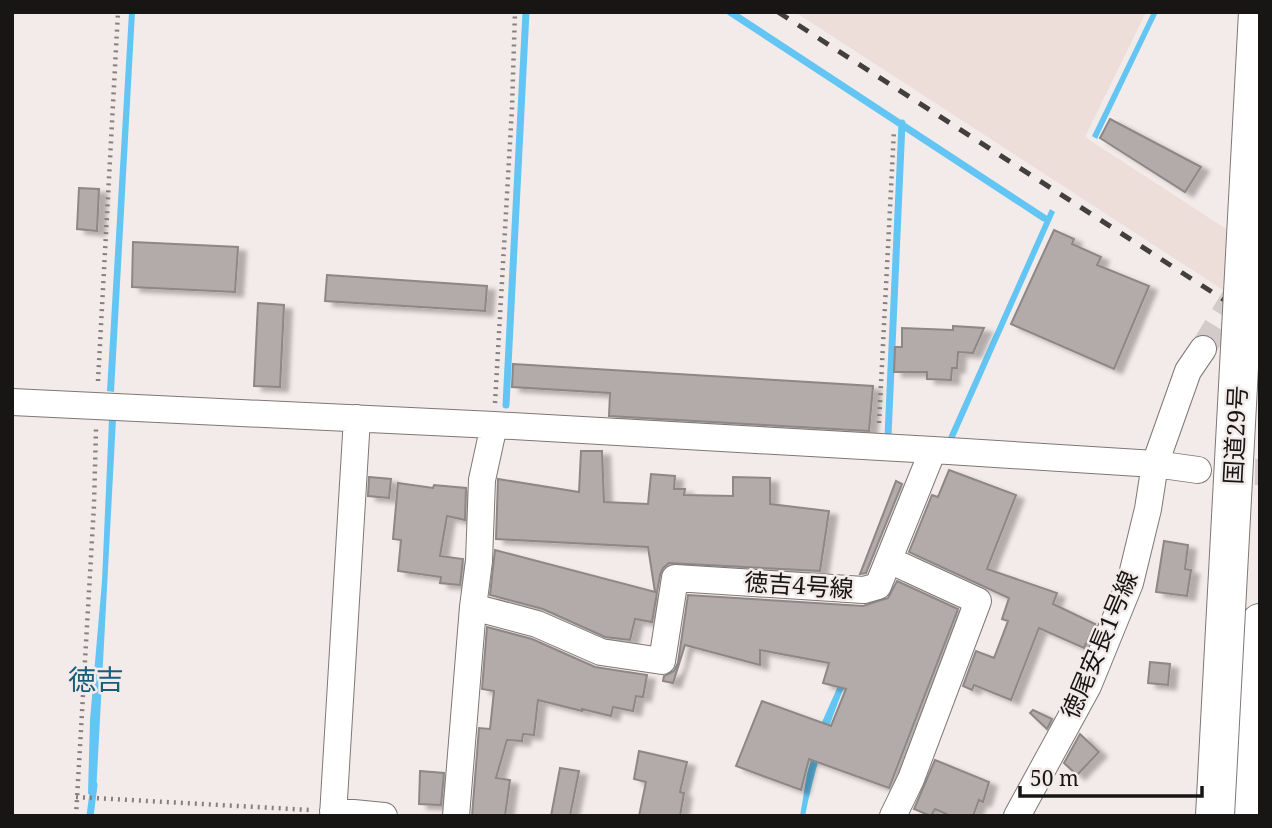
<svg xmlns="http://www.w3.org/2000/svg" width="1272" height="828" viewBox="0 0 1272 828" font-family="'Noto Serif','Noto Sans JP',serif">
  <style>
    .built { fill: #edded9 }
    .water { fill: #63c5f3 }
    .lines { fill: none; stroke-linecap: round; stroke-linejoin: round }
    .stream { stroke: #63c5f3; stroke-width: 7 }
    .building { fill: #b2aba9; stroke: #8d8785; stroke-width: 2; filter: url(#shadow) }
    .minor-tunnel { stroke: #d2cbc9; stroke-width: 26; stroke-dasharray: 26 13; stroke-linecap: butt }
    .minor-casing { stroke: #7e7775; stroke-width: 28 }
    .trunk-casing { stroke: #7e7775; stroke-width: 40 }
    .path { stroke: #85807f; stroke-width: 4.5; stroke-dasharray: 2 5; stroke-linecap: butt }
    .minor { stroke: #fff; stroke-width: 26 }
    .trunk { stroke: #fff; stroke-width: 38 }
    .rail { stroke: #423f3e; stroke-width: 5; stroke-dasharray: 12 12; stroke-linecap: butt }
    .trunk-bridge-casing { stroke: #7e7775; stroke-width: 40; stroke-linecap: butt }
    .trunk-bridge { stroke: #fff; stroke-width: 38 }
    .labels { text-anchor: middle; stroke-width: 5; stroke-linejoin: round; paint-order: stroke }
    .street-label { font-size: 24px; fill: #181615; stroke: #f3ebe9 }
    .quarter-label { font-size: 28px; fill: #1a5d7a; stroke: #f3ebe9 }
  </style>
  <defs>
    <filter id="shadow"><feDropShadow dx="8" dy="4.5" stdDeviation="2" flood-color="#0004"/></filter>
  </defs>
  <rect width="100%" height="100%" fill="#f3ebe9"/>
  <path class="built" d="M 795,12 L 1146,12 L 1085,137 L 1260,251 L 1260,314 Z"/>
  <path class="water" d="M 129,12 L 135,12 L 114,392 L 107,391 Z
    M 1152,12 L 1158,12 L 1097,139 L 1092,136 Z
    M 1050,209 L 1055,212 L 952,444 L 946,442 Z
    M 109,419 L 116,419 L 96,794 L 88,794 L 90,720 L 102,581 Z
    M 859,639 L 864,643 C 837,699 817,755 805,816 L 800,816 L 807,774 L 822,722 Z"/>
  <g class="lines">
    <path class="stream" d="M 730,12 L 1044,218
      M 506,405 L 526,12
      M 888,436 L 902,123
      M 90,816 L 94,785"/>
  </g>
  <path class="building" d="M 1110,119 L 1201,167 L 1185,192 L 1100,138 Z
    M 79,188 L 99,189 L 97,231 L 77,229 Z
    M 1054,230 L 1074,239 L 1072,244 L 1101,257 L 1097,265 L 1149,286 L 1114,369 L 1011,324 Z
    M 133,242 L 238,247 L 235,292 L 132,287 Z
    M 327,275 L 487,286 L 485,311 L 325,301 Z
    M 258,303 L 284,305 L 280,387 L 254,386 Z
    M 953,326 L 984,328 L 973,353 L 958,352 L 957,368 L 952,368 L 951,380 L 927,379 L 927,372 L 894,372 L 895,347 L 902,347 L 902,328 L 953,330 Z
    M 513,364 L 873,386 L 869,431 L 609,416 L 610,393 L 512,387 Z
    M 581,451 L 602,451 L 604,502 L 648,504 L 651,474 L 675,476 L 674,489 L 685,489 L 684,495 L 733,496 L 733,477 L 770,478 L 770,504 L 829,511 L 820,571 L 669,563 L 663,568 L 660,575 L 652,622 L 635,619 L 630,640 L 605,637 L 543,609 L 490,595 L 495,550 L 655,592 L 648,547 L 496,539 L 498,479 L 579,492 Z
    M 949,470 L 1016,495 L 987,569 L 1057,593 L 1053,604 L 1095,624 L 1084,648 L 1039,628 L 1011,700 L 974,685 L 972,690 L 963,686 L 976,651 L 994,658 L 1008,621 L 1002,619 L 1009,598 L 909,552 L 932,495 L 938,497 Z
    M 369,477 L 391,479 L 389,498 L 368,496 Z
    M 896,481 L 902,484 L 866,573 L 860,574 Z
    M 398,483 L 433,488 L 434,485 L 466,488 L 465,520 L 447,516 L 440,556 L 463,559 L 460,585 L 440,583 L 441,577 L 398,571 L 401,540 L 393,539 Z
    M 1164,541 L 1188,545 L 1185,569 L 1191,570 L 1187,596 L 1156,592 Z
    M 897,581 L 958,609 L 889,788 L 809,759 L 801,790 L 736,766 L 762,701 L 831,726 L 846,689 L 823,683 L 829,663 L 760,650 L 760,665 L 685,645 L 673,683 L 663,681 L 664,676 L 674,671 L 678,663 L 688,595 L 863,606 L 888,598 Z
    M 487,627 L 532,639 L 595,667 L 647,675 L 643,697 L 636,696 L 633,711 L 613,707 L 611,716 L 582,709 L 582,711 L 538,700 L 534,735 L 523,734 L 522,741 L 507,740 L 496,778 L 510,780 L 505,816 L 472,816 L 479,728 L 490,729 L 494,691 L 482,689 Z
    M 1150,662 L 1170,664 L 1168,685 L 1148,683 Z
    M 1033,710 L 1052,719 L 1047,729 L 1030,713 Z
    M 1080,734 L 1099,752 L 1077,775 L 1064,763 Z
    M 639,751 L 687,762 L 680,792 L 684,793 L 680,816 L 639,816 L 646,782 L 634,779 Z
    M 935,760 L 989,782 L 983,802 L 979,800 L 973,816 L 951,816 L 935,809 L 931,816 L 914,809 Z
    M 560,768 L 579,771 L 570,816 L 551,816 Z
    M 420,771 L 444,773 L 441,805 L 419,804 Z"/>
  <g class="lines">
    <path class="minor-tunnel" d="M 1203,349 L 1240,288
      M 1216,471 L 1260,472"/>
    <defs>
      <path id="minor" d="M 12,402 L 494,425 L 933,450
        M 889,560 L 978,601 L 911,779 L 893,816
        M 473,607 L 537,624 L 601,652 L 662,661 L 675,578 L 864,590 L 878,586 L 933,450 L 1155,464 L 1198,470
        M 333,811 L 384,816
        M 333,816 L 357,418
        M 456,816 L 473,607 L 479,561 L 482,480 L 494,425
        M 1017,816 L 1088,686 L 1130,583 L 1148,509 L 1155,464 L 1188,371 L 1203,349"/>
      <path id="trunk" d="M 1250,816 L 1260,623"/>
    </defs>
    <use href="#minor" class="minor-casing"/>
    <use href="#trunk" class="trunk-casing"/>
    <path class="path" d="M 98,381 L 118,12
      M 495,403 L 512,108 L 515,12
      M 879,423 L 894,130
      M 76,797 L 310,810
      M 76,816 L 94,505 L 96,429"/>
    <use href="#minor" class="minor"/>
    <use href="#trunk" class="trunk"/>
    <path class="rail" d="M 778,12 L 1260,323"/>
    <defs>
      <path id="trunk-bridge" d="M 1215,816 L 1258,12"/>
    </defs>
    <use href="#trunk-bridge" class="trunk-bridge-casing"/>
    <use href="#trunk-bridge" class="trunk-bridge"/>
  </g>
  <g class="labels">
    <g class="street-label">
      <text transform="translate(1236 435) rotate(-87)" y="8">国道29号</text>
      <text transform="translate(799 586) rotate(4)" y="8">徳吉4号線</text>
      <text transform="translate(1100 645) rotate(-67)" y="8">徳尾安長1号線</text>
    </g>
    <g class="quarter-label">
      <text x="96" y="690">徳吉</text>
    </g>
  </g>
  <rect width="1272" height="828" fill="none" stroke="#181615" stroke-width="28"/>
  <path d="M1020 786v10h182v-10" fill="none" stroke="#181615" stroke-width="3.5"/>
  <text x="1030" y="786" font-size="21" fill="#181615" stroke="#f3ebe9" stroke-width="5" paint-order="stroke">50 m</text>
</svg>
